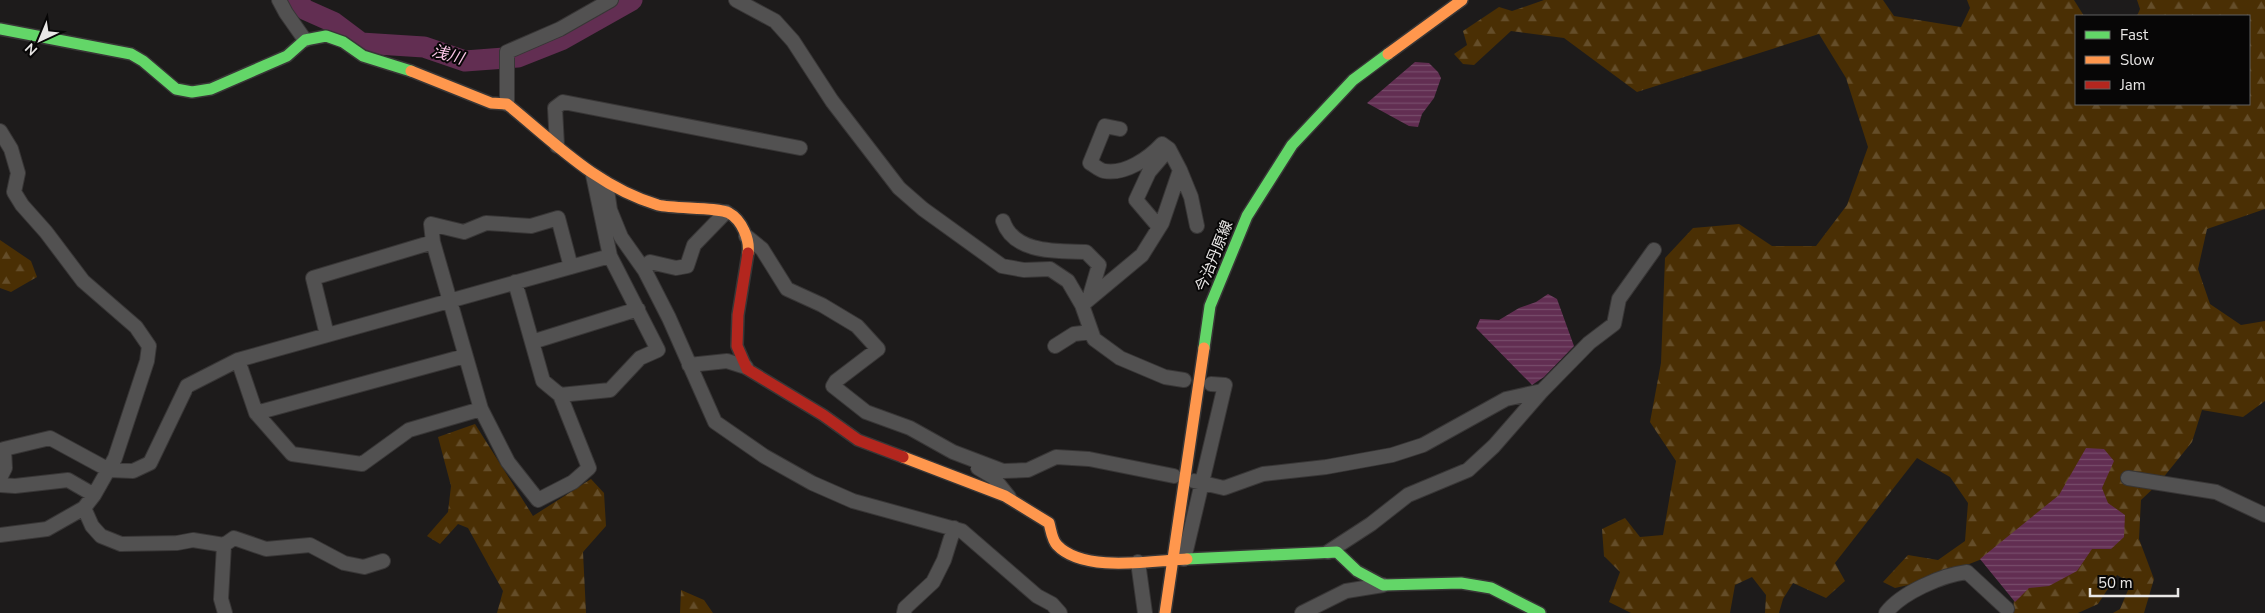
<svg xmlns="http://www.w3.org/2000/svg" width="2265" height="613" viewBox="0 0 2265 613" font-family="'Nunito Sans','Noto Sans JP',sans-serif">
  <style>
    .forest { fill: url(#forest-firs) }
    .water { fill: url(#water-rules) }
    .lines { fill: none; stroke-linecap: round; stroke-linejoin: round }
    .river { stroke: #622e52; stroke-width: 21 }
    .street-casing { stroke: #383636; stroke-width: 16 }
    .fast-casing { stroke: #383636; stroke-width: 14 }
    .slow-casing { stroke: #383636; stroke-width: 14 }
    .jam-casing { stroke: #383636; stroke-width: 14 }
    .street { stroke: #525151; stroke-width: 14 }
    .fast { stroke: #63d668; stroke-width: 11 }
    .slow { stroke: #ff974d; stroke-width: 11 }
    .jam { stroke: #b3261e; stroke-width: 11 }
    .labels { text-anchor: middle; stroke-width: 4; stroke-linejoin: round; paint-order: stroke }
    .street-label { font-size: 15px; fill: #e9e7e6; stroke: #070606 }
    .water-label { font-size: 16px; font-style: italic; fill: #f9c3e4; stroke: #070606 }
  </style>
  <defs>
    <pattern id="forest-firs" width="22" height="20" patternUnits="userSpaceOnUse" patternTransform="scale(1.25)"><rect width="22" height="20" fill="#4a2f04"/><path d="M5 1l3.5 6h-7zM16 11l3.5 6h-7z" fill="#644d29"/></pattern>
    <pattern id="water-rules" width="6" height="5" patternUnits="userSpaceOnUse" patternTransform="scale(1.25)"><rect width="6" height="5" fill="#622e52"/><path d="M0 2.5h6" fill="none" stroke="#784c6b"/></pattern>
  </defs>
  <rect width="100%" height="100%" fill="#1d1b1b"/>
  <path class="forest" d="M 1544,0 L 1883,0 L 1894,16 L 1961,27 L 1970,8 L 1967,0 L 2074,0 L 2084,16 L 2076,16 L 2076,104 L 2249,104 L 2249,16 L 2137,16 L 2140,9 L 2137,0 L 2265,0 L 2265,209 L 2207,229 L 2198,269 L 2210,304 L 2241,325 L 2265,321 L 2265,401 L 2243,417 L 2202,410 L 2192,442 L 2158,484 L 2141,500 L 2139,539 L 2154,579 L 2144,613 L 2113,613 L 2120,609 L 2131,583 L 2117,575 L 2098,604 L 2078,613 L 2013,613 L 2015,586 L 2010,548 L 1926,581 L 1895,588 L 1883,582 L 1908,555 L 1938,560 L 1965,541 L 1968,503 L 1950,477 L 1917,458 L 1835,563 L 1845,581 L 1826,598 L 1793,583 L 1783,599 L 1779,613 L 1765,613 L 1766,595 L 1752,577 L 1735,585 L 1730,613 L 1631,613 L 1609,602 L 1620,572 L 1604,556 L 1602,529 L 1625,518 L 1640,537 L 1663,535 L 1676,461 L 1650,422 L 1661,363 L 1665,258 L 1693,228 L 1739,224 L 1772,246 L 1816,246 L 1847,205 L 1868,147 L 1846,78 L 1819,34 L 1637,92 L 1564,38 L 1511,31 L 1474,65 L 1463,64 L 1454,54 L 1467,45 L 1463,31 L 1499,7 L 1512,11 Z
    M 0,240 L 31,261 L 37,277 L 11,292 L 0,288 Z
    M 475,424 L 533,516 L 591,479 L 604,493 L 606,526 L 583,552 L 586,613 L 497,613 L 503,591 L 468,528 L 458,524 L 440,544 L 427,536 L 448,512 L 451,486 L 438,437 Z
    M 681,590 L 704,600 L 713,613 L 680,613 Z"/>
  <path class="water" d="M 1415,62 L 1429,63 L 1438,72 L 1441,78 L 1434,98 L 1422,114 L 1418,127 L 1409,126 L 1367,103 Z
    M 1548,294 L 1557,299 L 1574,346 L 1544,377 L 1532,385 L 1476,328 L 1480,319 L 1499,320 L 1519,308 L 1536,302 Z
    M 2086,448 L 2104,449 L 2114,461 L 2102,488 L 2108,503 L 2125,515 L 2124,537 L 2111,549 L 2092,549 L 2077,571 L 2049,586 L 2029,588 L 2015,602 L 1980,559 L 2059,495 Z"/>
  <g class="lines">
    <path class="river" d="M 293,0 L 306,10 L 333,22 L 361,43 L 424,47 L 465,61 L 518,57 L 561,40 L 632,0"/>
    <defs>
      <path id="street" d="M 279,0 L 286,13 L 305,40
        M 736,0 L 775,21 L 793,41 L 832,101 L 899,188 L 923,209 L 1002,266 L 1024,270 L 1050,269 L 1068,281 L 1082,305 L 1094,339 L 1120,358 L 1165,377 L 1184,380
        M 507,104 L 507,52 L 560,29 L 611,0
        M 0,131 L 11,149 L 18,173 L 14,192 L 22,205 L 46,232 L 83,281 L 136,327 L 149,346 L 147,361 L 115,458 L 94,495 L 84,508 L 47,529 L 0,535
        M 557,146 L 555,108 L 563,102 L 800,148
        M 1180,170 L 1191,197 L 1197,226
        M 606,183 L 610,210 L 621,237 L 645,271 L 669,318 L 715,422 L 764,456 L 812,483 L 853,501 L 962,531 L 1037,596 L 1052,604 L 1060,613
        M 1003,221 C 1014,254 1058,251 1086,252 L 1099,265 L 1089,299
        M 1159,227 L 1136,200 L 1149,172 L 1167,151
        M 746,236 L 762,249 L 787,289 L 822,305 L 857,326 L 878,349 L 836,381 L 833,386 L 866,412 L 910,428 L 953,452 L 1003,471 L 1028,470 L 1056,457 L 1089,459 L 1174,476
        M 433,242 L 431,224 L 464,232 L 486,223 L 531,226 L 558,218 L 571,267
        M 643,268 L 650,262 L 676,268 L 687,266 L 694,245 L 726,212
        M 1082,305 L 1142,255 L 1162,223 L 1180,170 L 1169,149 L 1162,144 C 1149,158 1125,175 1104,171 C 1099,170 1094,165 1090,163 L 1105,126 L 1120,129
        M 327,335 L 313,278 L 433,242 L 481,409 L 508,462 L 538,500 L 573,482 L 589,468 L 560,395 L 543,381 L 515,282
        M 532,342 L 638,309
        M 1055,346 L 1074,334 L 1091,332
        M 465,356 L 256,413 L 292,454 L 362,464 L 409,430 L 481,409
        M 238,360 L 256,413
        M 689,365 L 727,361 L 746,367
        M 560,395 L 610,390 L 640,358 L 658,350 L 610,256 L 593,175
        M 978,468 L 993,477 L 1009,497
        M 0,478 L 5,468 L 4,449 L 50,438 L 109,470 L 133,471 L 150,463 L 187,386 L 238,360 L 610,256
        M 2128,478 L 2216,492 L 2265,515
        M 1194,481 L 1224,488 L 1263,474 L 1326,467 L 1392,455 L 1423,445 L 1506,399 L 1542,391 L 1589,343 L 1614,324 L 1619,299 L 1654,250
        M 0,485 L 15,486 L 68,480 L 94,495
        M 84,508 L 92,526 L 101,536 L 121,544 L 177,543 L 193,540 L 224,545 L 234,538 L 266,549 L 310,545 L 344,563 L 364,567 L 383,561
        M 224,545 L 221,599 L 225,613
        M 1328,552 L 1371,524 L 1408,495 L 1468,470 L 1494,446 L 1542,391
        M 1184,559 L 1225,385 L 1211,384
        M 1138,562 L 1145,613
        M 904,613 L 905,608 L 933,582 L 944,560 L 954,528
        M 1302,613 L 1346,591 L 1383,585
        M 1886,613 C 1901,593 1942,575 1967,572 L 2007,609"/>
      <path id="fast" d="M 0,29 L 131,54 L 143,61 L 176,89 L 192,92 L 211,89 L 287,56 L 305,40 L 326,36 L 343,42 L 363,56 L 411,71
        M 1204,348 L 1210,306 L 1247,216 L 1292,145 L 1353,80 L 1388,54
        M 1187,559 L 1337,552 L 1357,571 L 1383,585 L 1461,583 L 1491,588 L 1540,613"/>
      <path id="slow" d="M 1388,54 L 1462,0
        M 411,71 L 491,103 L 507,104 C 555,143 597,187 658,205 C 674,209 718,207 729,213 C 742,220 750,240 748,253
        M 903,457 L 1005,496 L 1049,523 C 1051,530 1052,540 1057,545 C 1083,573 1150,561 1187,559
        M 1165,613 L 1204,348"/>
      <path id="jam" d="M 748,253 L 738,315 L 737,346 L 747,369 L 823,415 L 858,440 L 903,457"/>
    </defs>
    <use href="#street" class="street-casing"/>
    <use href="#fast" class="fast-casing"/>
    <use href="#slow" class="slow-casing"/>
    <use href="#jam" class="jam-casing"/>
    <use href="#street" class="street"/>
    <use href="#fast" class="fast"/>
    <use href="#slow" class="slow"/>
    <use href="#jam" class="jam"/>
  </g>
  <g class="labels">
    <g class="street-label">
      <text transform="translate(1214 256) rotate(-68)" y="5">今治丹原線</text>
    </g>
    <g class="water-label">
      <text transform="translate(448 54) rotate(16)" y="6">浅川</text>
    </g>
  </g>
  <rect x="2075" y="15" width="175" height="90" fill="#070606" stroke="#616060"/>
  <rect x="2085" y="31" width="25" height="8" fill="#63d668" stroke="#616060"/>
  <text x="2120" y="40" font-size="15" fill="#e9e7e6">Fast</text>
  <rect x="2085" y="56" width="25" height="8" fill="#ff974d" stroke="#616060"/>
  <text x="2120" y="65" font-size="15" fill="#e9e7e6">Slow</text>
  <rect x="2085" y="81" width="25" height="8" fill="#b3261e" stroke="#616060"/>
  <text x="2120" y="90" font-size="15" fill="#e9e7e6">Jam</text>
  <g transform="translate(40 40) rotate(224)" stroke="#070606" stroke-width="4" paint-order="stroke">
  <path d="M0-4L9 19L0 12L-9 19Z" fill="#e9e7e6"/>
  <text y="-8" font-size="14" font-weight="bold" text-anchor="middle" fill="#e9e7e6">N</text>
  </g>
  <path d="M2090 588v8h88v-8" fill="none" stroke="#e9e7e6" stroke-width="2.5"/>
  <text x="2098" y="588" font-size="15" fill="#e9e7e6" stroke="#070606" stroke-width="4" paint-order="stroke">50 m</text>
</svg>
